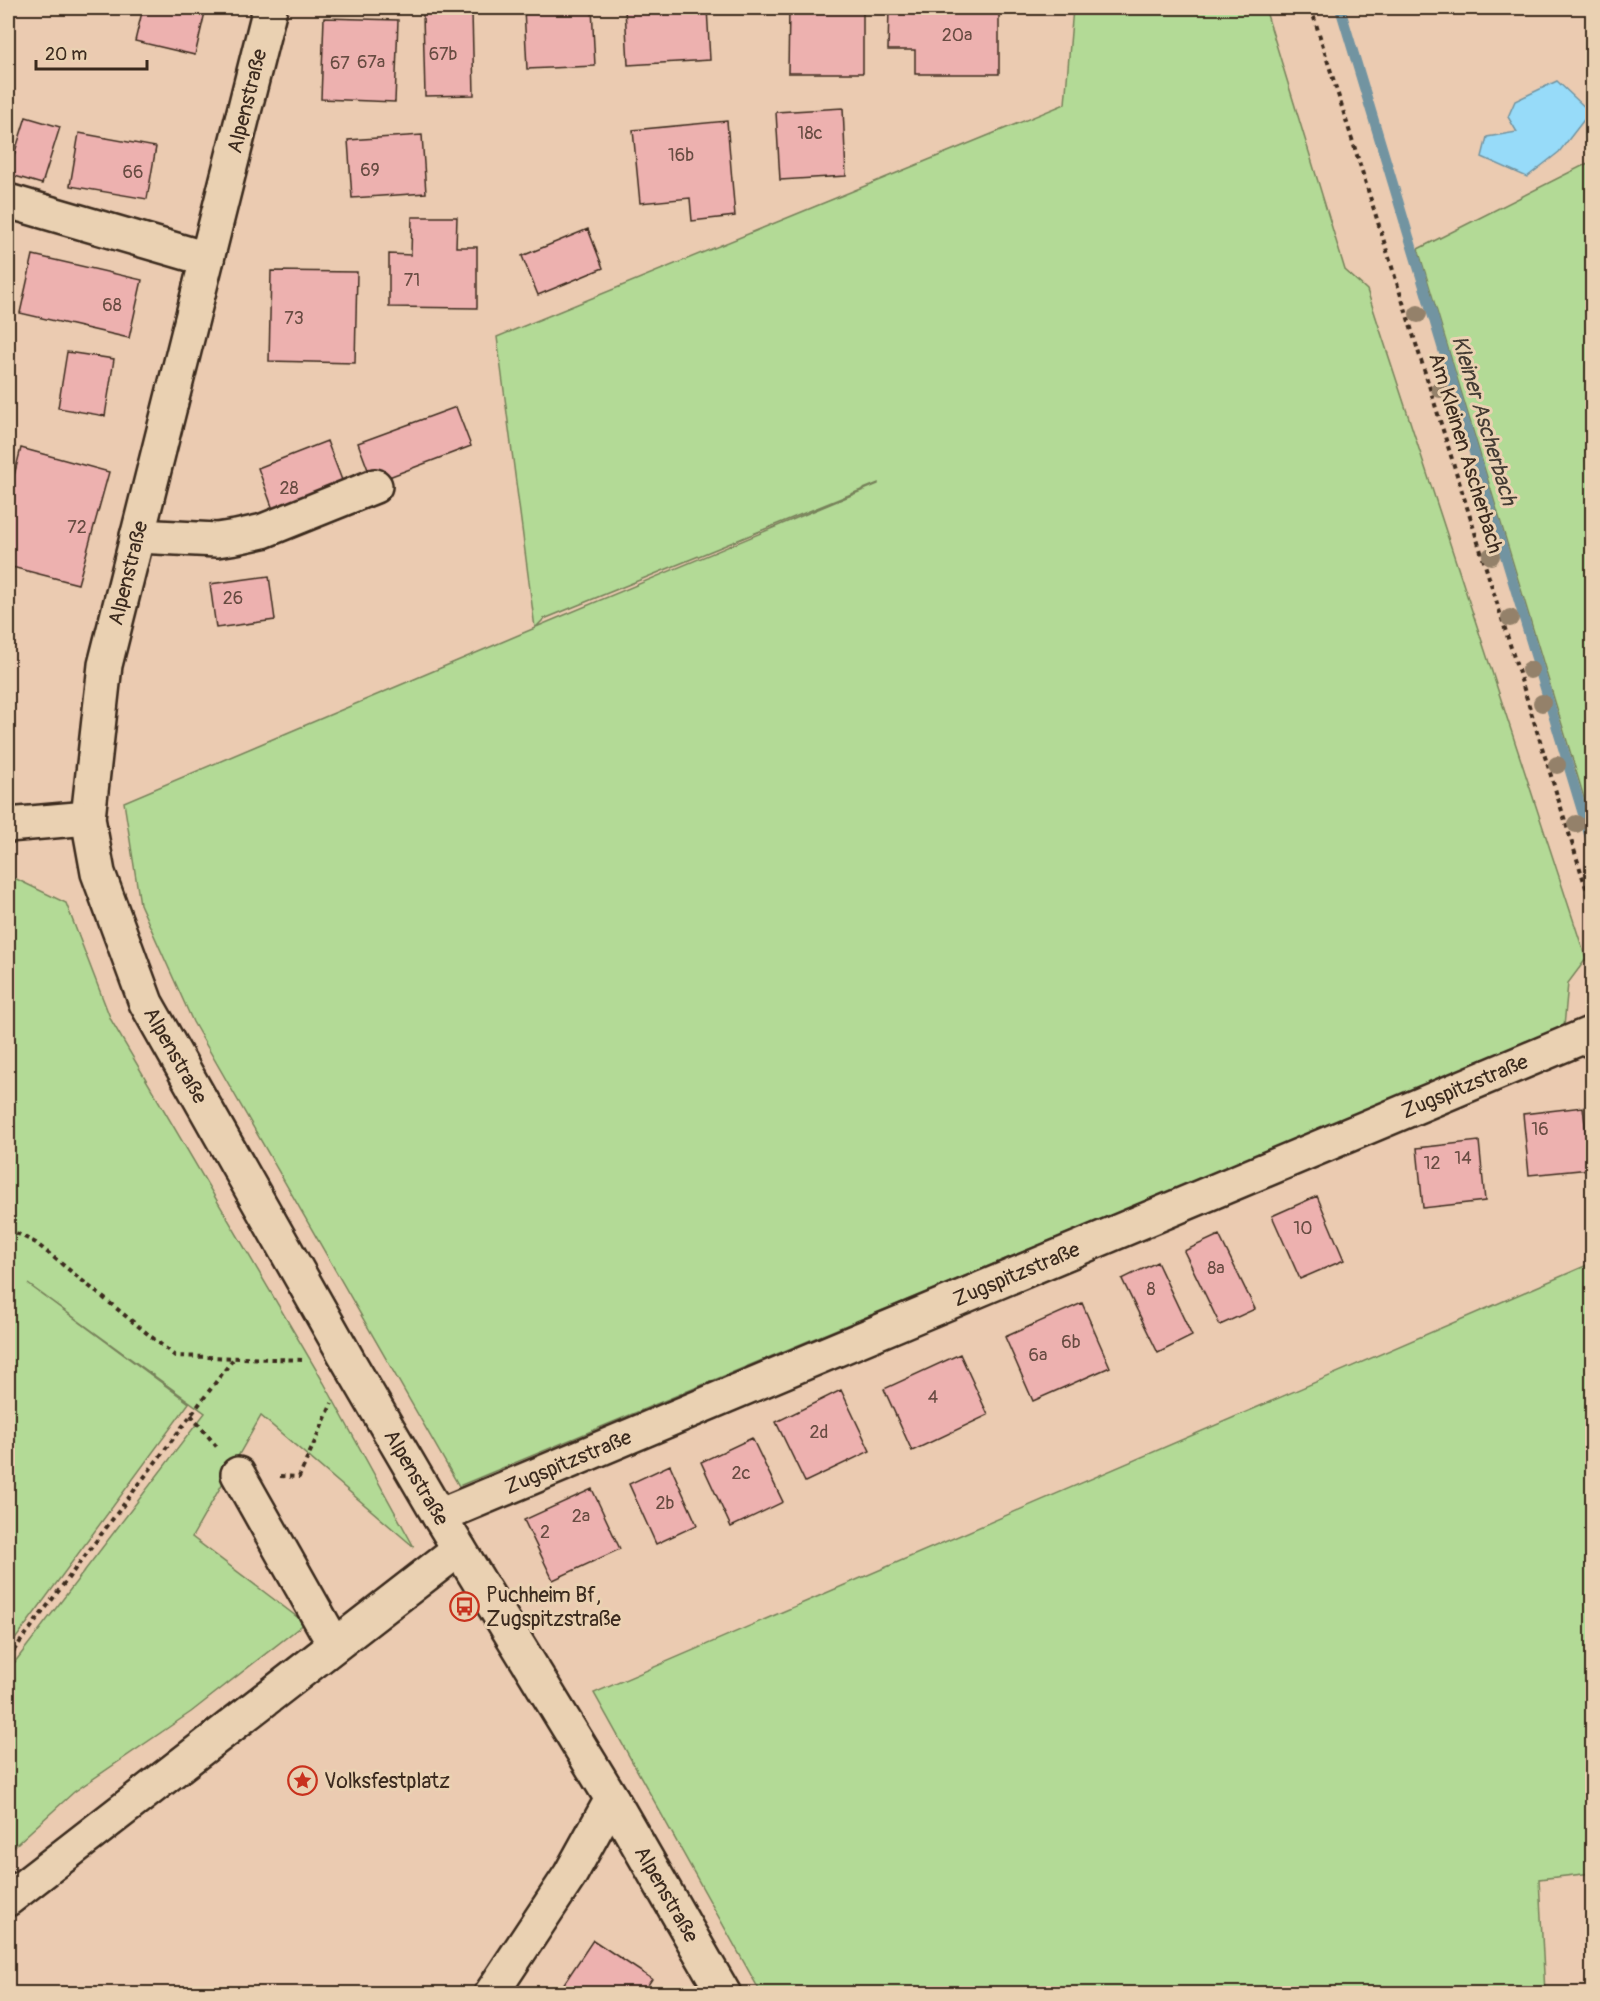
<svg xmlns="http://www.w3.org/2000/svg" width="1600" height="2001" viewBox="0 0 1600 2001" font-family="Pangolin,sans-serif">
  <style>
    .green { fill: #b3da96; stroke: #77825a; stroke-width: 1.5; fill-rule: evenodd }
    .water { fill: #97dbf9; stroke: #7294a1; stroke-width: 1.5 }
    .lines { fill: none; stroke-linecap: round; stroke-linejoin: round }
    .stream { stroke: #7294a1; stroke-width: 10 }
    .building { fill: #edb1af; stroke: #3b2a1e; stroke-width: 1.5 }
    .minor-casing { stroke: #3b2a1e; stroke-width: 38 }
    .path { stroke: #3b2a1e; stroke-width: 4; stroke-dasharray: 4.5 4.5; stroke-linecap: butt }
    .minor { stroke: #ead1b2; stroke-width: 33 }
    .tree { fill: #94816a }
    .labels { text-anchor: middle; stroke-width: 6; stroke-linejoin: round; paint-order: stroke }
    .number-label { font-size: 18px; fill: #684c42 }
    .street-label { font-size: 21px; fill: #3b2a1e; stroke: #ead1b2 }
    .poi-label { font-size: 21px; fill: #3b2a1e; stroke: #ead1b2; text-anchor: start }
    .water-label { font-size: 22px; font-style: italic; fill: #443c34; stroke: #ead1b2 }
  </style>
  <rect width="100%" height="100%" fill="#ebcbb1"/>
  <filter id="ink" filterUnits="userSpaceOnUse"><feTurbulence type="fractalNoise" baseFrequency=".0167" numOctaves="2"/><feDisplacementMap in="SourceGraphic" scale="12" xChannelSelector="R" yChannelSelector="G"/><feConvolveMatrix kernelMatrix="1 2 1 2 8 2 1 2 1" color-interpolation-filters="sRGB"/></filter>
  <g filter="url(#ink)">
    <path class="green" d="M 1073,8 L 1265,8 L 1345,270 L 1367,290 L 1586,959 L 1568,983 L 1564,1027 L 459,1486 L 193,1022 L 140,904 L 124,802 L 535,628 L 497,337 L 1065,104 ZM 878,483 L 878,484 L 536,627 L 544,619 Z
      M 1592,161 L 1592,824 L 1418,249 Z
      M 8,875 L 66,903 L 111,1020 L 324,1383 L 414,1547 L 261,1416 L 192,1537 L 305,1623 L 191,1712 L 74,1792 L 8,1852 L 8,1671 L 205,1413 L 28,1284 L 189,1403 L 8,1649 Z
      M 1592,1263 L 1592,1873 L 1539,1879 L 1545,1993 L 761,1993 L 594,1693 Z"/>
    <path class="water" d="M 1557,81 L 1590,112 L 1559,152 L 1527,177 L 1482,157 L 1487,137 L 1517,132 L 1508,117 L 1515,101 Z"/>
    <g class="lines">
      <path class="stream" d="M 1340,8 L 1592,844"/>
    </g>
    <path class="building" d="M 143,8 L 206,8 L 195,55 L 135,41 Z
      M 524,8 L 592,8 L 595,66 L 527,69 Z
      M 625,8 L 707,8 L 710,60 L 628,65 Z
      M 789,8 L 863,8 L 863,73 L 788,73 Z
      M 889,8 L 999,8 L 999,74 L 915,74 L 915,50 L 888,50 Z
      M 472,13 L 474,95 L 425,96 L 423,14 Z
      M 324,18 L 398,20 L 395,102 L 321,99 Z
      M 843,108 L 846,176 L 780,180 L 776,112 Z
      M 26,117 L 60,127 L 42,184 L 8,174 Z
      M 727,121 L 735,216 L 692,221 L 690,198 L 640,203 L 633,130 Z
      M 79,133 L 156,147 L 147,199 L 70,186 Z
      M 422,135 L 426,193 L 352,198 L 348,140 Z
      M 412,217 L 457,217 L 456,247 L 477,247 L 477,308 L 389,307 L 389,254 L 411,255 Z
      M 588,229 L 603,268 L 538,295 L 522,256 Z
      M 33,255 L 142,280 L 129,338 L 20,313 Z
      M 271,271 L 357,272 L 355,363 L 269,361 Z
      M 8,293 L 15,295 L 8,327 Z
      M 67,352 L 114,359 L 105,416 L 58,408 Z
      M 456,407 L 471,446 L 373,483 L 358,443 Z
      M 327,441 L 345,488 L 275,515 L 258,468 Z
      M 21,448 L 109,472 L 78,584 L 8,566 L 8,499 Z
      M 269,576 L 275,620 L 216,628 L 210,584 Z
      M 1583,1107 L 1590,1169 L 1529,1175 L 1523,1114 Z
      M 1479,1141 L 1485,1201 L 1423,1208 L 1417,1148 Z
      M 1317,1196 L 1344,1260 L 1300,1279 L 1272,1216 Z
      M 1219,1235 L 1255,1309 L 1220,1325 L 1184,1251 Z
      M 1157,1262 L 1192,1336 L 1158,1353 L 1122,1279 Z
      M 1082,1303 L 1110,1367 L 1033,1401 L 1005,1337 Z
      M 960,1354 L 988,1415 L 912,1451 L 884,1389 Z
      M 841,1390 L 870,1451 L 805,1482 L 776,1422 Z
      M 752,1438 L 783,1502 L 731,1527 L 701,1462 Z
      M 670,1465 L 697,1525 L 656,1544 L 629,1484 Z
      M 592,1489 L 620,1549 L 553,1580 L 524,1520 Z
      M 593,1940 L 652,1979 L 642,1994 L 557,1994 Z"/>
    <g class="lines">
      <defs>
        <g id="minor">
          <path id="s1" d="M 270,8 L 105,665 L 88,818 L 98,873 L 146,1003 L 349,1362 L 439,1516 L 612,1799 L 724,1994"/>
          <path d="M 8,201 L 207,259"/>
          <path d="M 137,536 L 217,540 L 236,537 L 263,531 L 375,486"/>
          <path d="M 8,825 L 88,818"/>
          <path d="M 238,1474 L 334,1644"/>
          <path id="s2" d="M 439,1516 L 1592,1033"/>
          <path d="M 8,1899 L 459,1549"/>
          <path d="M 491,1994 L 570,1875 L 612,1799"/>
        </g>
      </defs>
      <use href="#minor" class="minor-casing"/>
      <path class="path" d="M 1311,8 L 1592,907
        M 8,1229 L 36,1243 L 175,1356 L 306,1360
        M 191,1415 L 217,1447
        M 280,1476 L 299,1477 L 332,1403
        M 8,1658 L 234,1358"/>
      <use href="#minor" class="minor"/>
    </g>
    <g class="tree">
      <circle cx="1418" cy="314" r="9"/>
      <circle cx="1440" cy="389" r="9"/>
      <circle cx="1491" cy="556" r="9"/>
      <circle cx="1510" cy="618" r="9"/>
      <circle cx="1530" cy="670" r="9"/>
      <circle cx="1542" cy="703" r="9"/>
      <circle cx="1557" cy="765" r="9"/>
      <circle cx="1576" cy="824" r="9"/>
    </g>
  </g>
  <defs>
    <symbol id="bus-ring" viewBox="-11 -11 22 22"><circle r="9.5" fill="#ead1b2" stroke="#c8321e" stroke-width="1.5"/><path d="M-5-6H5V4H4V6H2V4H-2V6H-4V4H-5ZM-3.5-4V0h7V-4ZM-3.5 1.2v1.5H-2V1.2ZM2 1.2v1.5H3.5V1.2Z" fill="#c8321e"/></symbol>
    <symbol id="sight-ring" viewBox="-11 -11 22 22"><circle r="9.5" fill="#ead1b2" stroke="#c8321e" stroke-width="1.5"/><path d="M0-6L1.8-2.2L6-1.7L2.9 1.2L3.7 5.4L0 3.3L-3.7 5.4L-2.9 1.2L-6-1.7L-1.8-2.2Z" fill="#c8321e"/></symbol>
  </defs>
  <g fill-rule="evenodd">
    <use href="#bus-ring" x="448" y="1590" width="33" height="33"/>
    <use href="#sight-ring" x="286" y="1764" width="33" height="33"/>
  </g>
  <g class="labels">
    <g class="number-label">
      <text x="957" y="41">20a</text>
      <text x="443" y="60">67b</text>
      <text x="371" y="68">67a</text>
      <text x="340" y="69">67</text>
      <text x="810" y="139">18c</text>
      <text x="681" y="161">16b</text>
      <text x="370" y="176">69</text>
      <text x="133" y="178">66</text>
      <text x="412" y="286">71</text>
      <text x="112" y="311">68</text>
      <text x="294" y="324">73</text>
      <text x="289" y="494">28</text>
      <text x="77" y="533">72</text>
      <text x="233" y="604">26</text>
      <text x="1540" y="1135">16</text>
      <text x="1463" y="1164">14</text>
      <text x="1432" y="1169">12</text>
      <text x="1303" y="1234">10</text>
      <text x="1216" y="1274">8a</text>
      <text x="1151" y="1295">8</text>
      <text x="1071" y="1348">6b</text>
      <text x="1038" y="1361">6a</text>
      <text x="933" y="1403">4</text>
      <text x="819" y="1438">2d</text>
      <text x="741" y="1479">2c</text>
      <text x="665" y="1509">2b</text>
      <text x="581" y="1522">2a</text>
      <text x="545" y="1538">2</text>
    </g>
    <g class="street-label">
      <text transform="translate(247 101) rotate(-76)" y="7">Alpenstraße</text>
      <text transform="translate(1466 453) rotate(73)" y="7">Am Kleinen Ascherbach</text>
      <text transform="translate(128 573) rotate(-76)" y="7">Alpenstraße</text>
      <text dy="7" stroke="none"><textPath href="#s1" startOffset="1086">Alpenstraße</textPath></text>
      <text dy="7" stroke="none"><textPath href="#s2" startOffset="1112">Zugspitzstraße</textPath></text>
      <text dy="7" stroke="none"><textPath href="#s2" startOffset="626">Zugspitzstraße</textPath></text>
      <text dy="7" stroke="none"><textPath href="#s2" startOffset="140">Zugspitzstraße</textPath></text>
      <text dy="7" stroke="none"><textPath href="#s1" startOffset="1572">Alpenstraße</textPath></text>
      <text dy="7" stroke="none"><textPath href="#s1" startOffset="2058">Alpenstraße</textPath></text>
    </g>
    <g class="poi-label">
      <text x="486" y="1602">Puchheim Bf,<tspan x="486" dy="24">Zugspitzstraße</tspan></text>
      <text x="324" y="1788">Volksfestplatz</text>
    </g>
    <g class="water-label">
      <text transform="translate(1485 420) rotate(73)" y="8">Kleiner Ascherbach</text>
    </g>
  </g>
  <rect width="1600" height="2001" fill="none" stroke="#ead1b2" stroke-width="30"/>
  <rect x="15" y="15" width="1570" height="1971" fill="none" stroke="#3b2a1e" stroke-width="2" filter="url(#ink)"/>
  <path d="M36 60v9h111v-9" fill="none" stroke="#3b2a1e" stroke-width="3"/>
  <text x="45" y="60" font-size="18" fill="#3b2a1e" stroke="#ead1b2" stroke-width="4.5" paint-order="stroke">20 m</text>
</svg>
